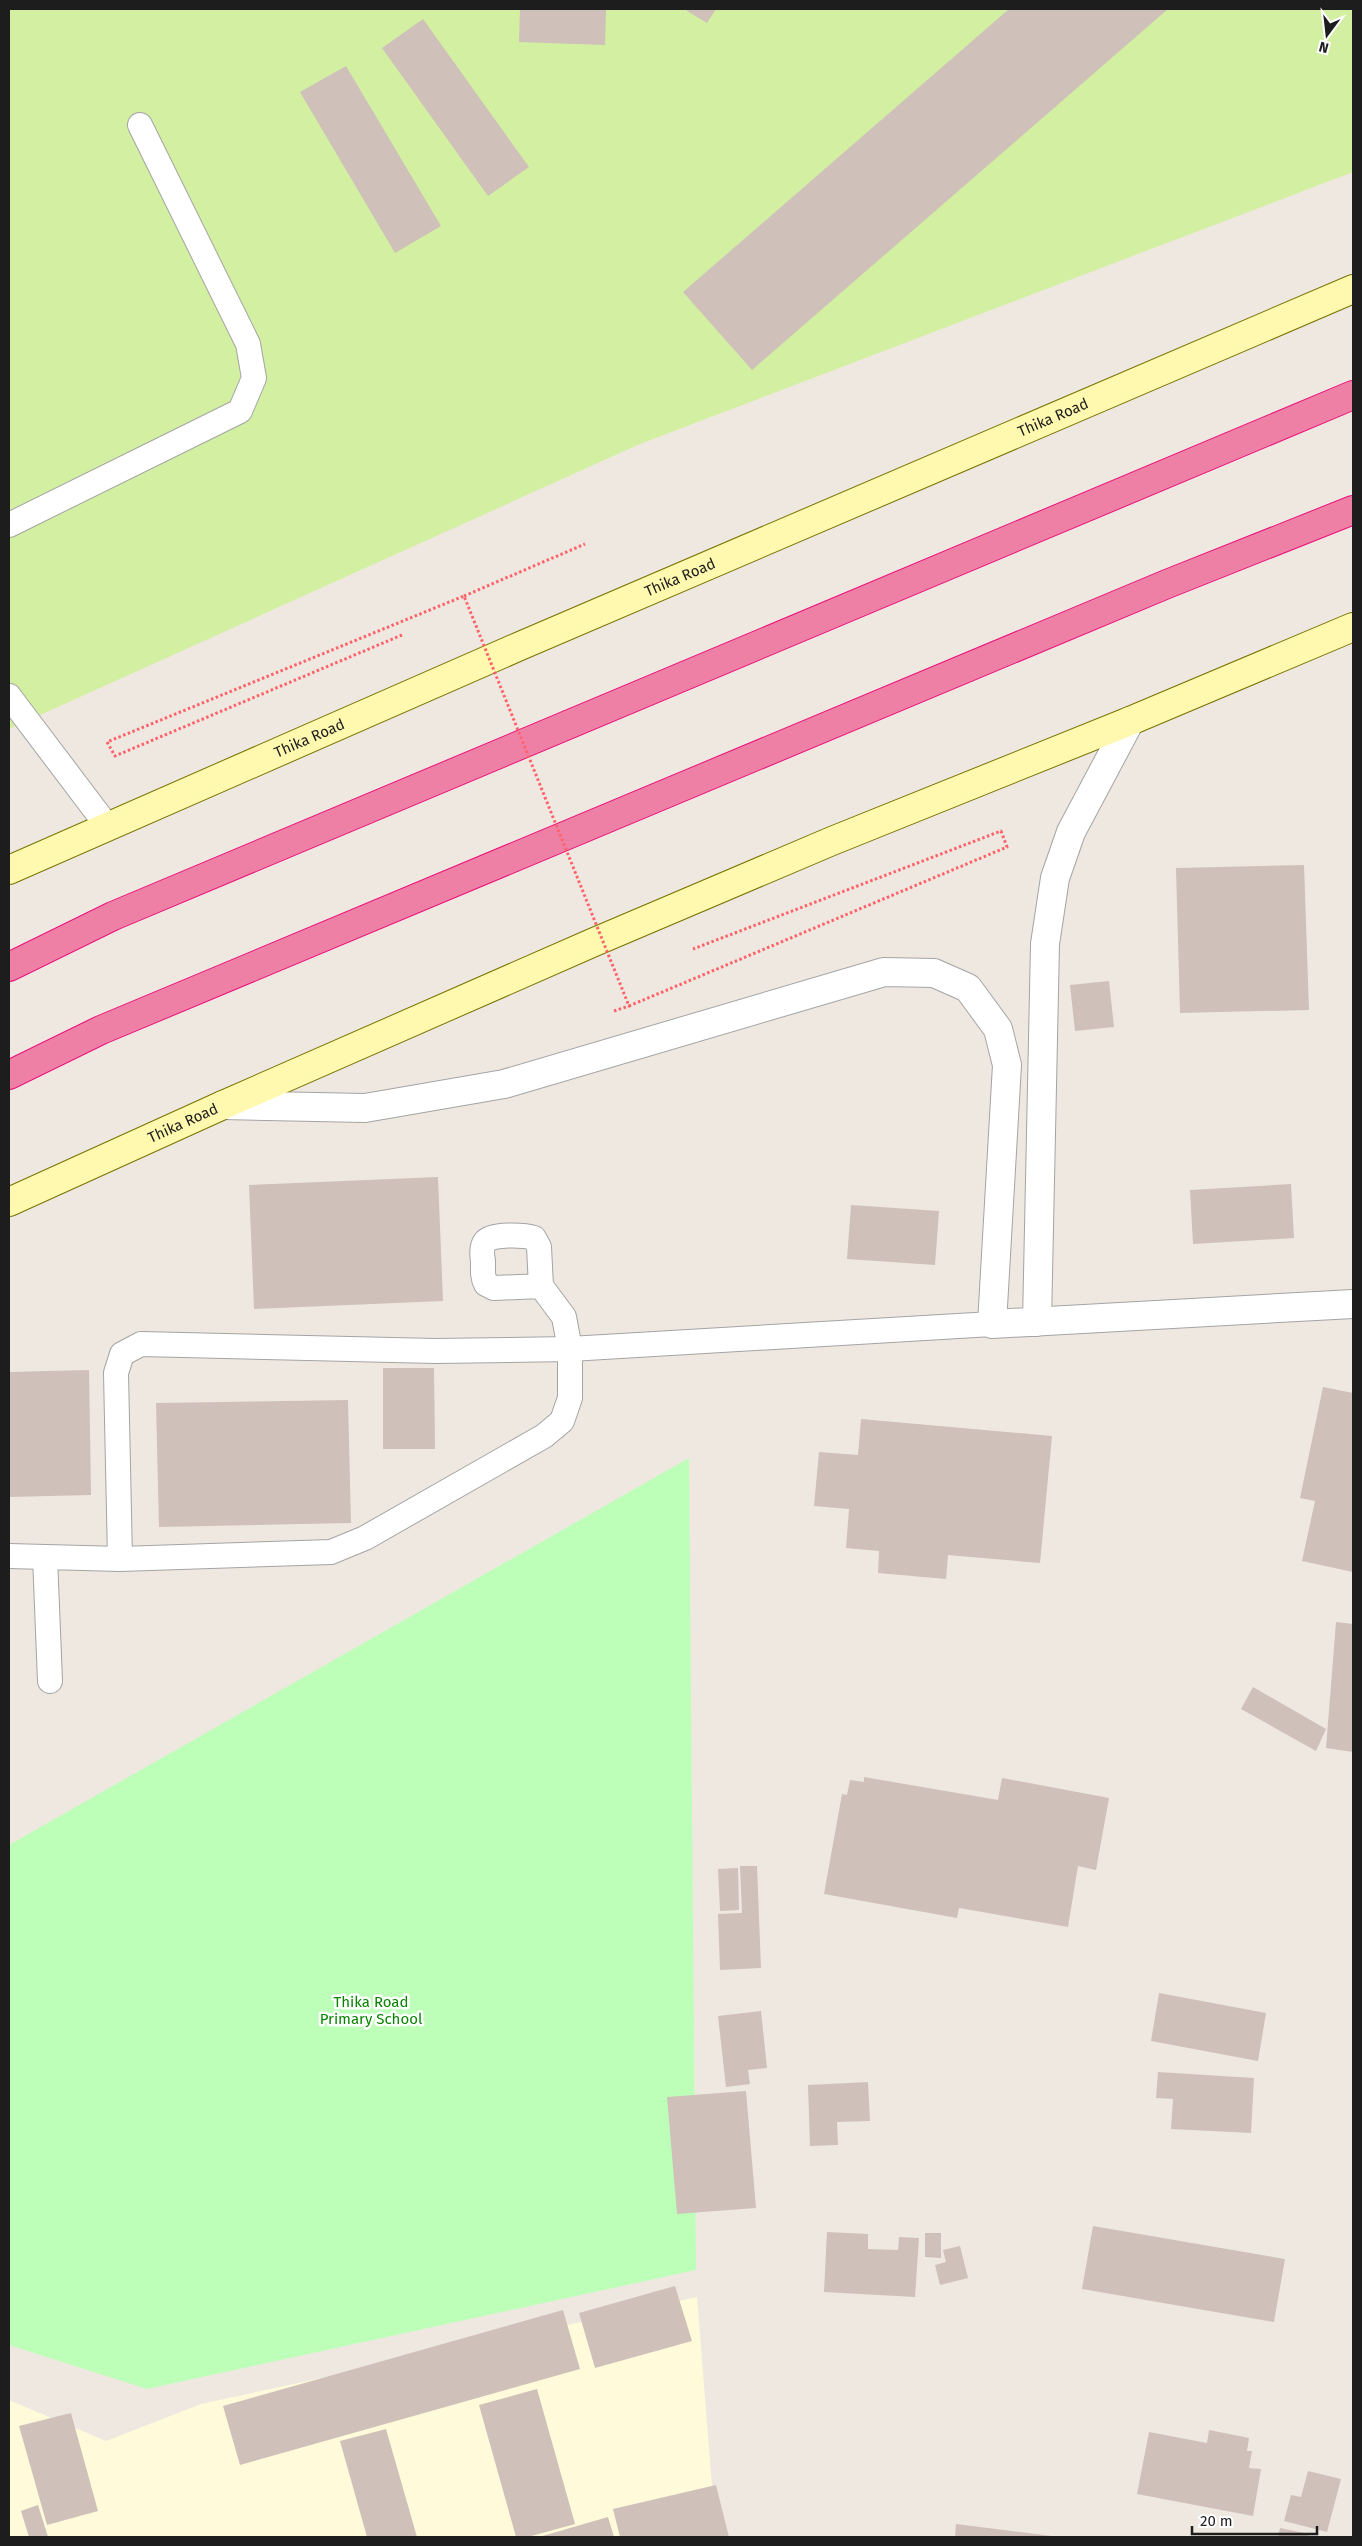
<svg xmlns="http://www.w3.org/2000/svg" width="1362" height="2546" viewBox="0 0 1362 2546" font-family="'Fira Sans',sans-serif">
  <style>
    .education { fill: #fffada }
    .grass { fill: #d3efa1 }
    .park { fill: #bdffb8 }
    .building { fill: #cfc0ba }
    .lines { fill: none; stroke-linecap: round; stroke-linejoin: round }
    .lane-casing { stroke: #a4a4a4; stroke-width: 26 }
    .street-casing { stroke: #a4a4a4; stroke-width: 30 }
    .secondary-casing { stroke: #777300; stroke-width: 30 }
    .highway-casing { stroke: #e9127a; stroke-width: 30 }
    .path { stroke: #ff6268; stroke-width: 3; stroke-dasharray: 2.5 2.5; stroke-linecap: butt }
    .lane { stroke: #fff; stroke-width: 24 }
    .street { stroke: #fff; stroke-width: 28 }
    .secondary { stroke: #fff8af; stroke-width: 28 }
    .highway { stroke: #ef80a5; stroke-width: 28 }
    .path-bridge { stroke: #ff6268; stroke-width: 3; stroke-dasharray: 2.5 2.5; stroke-linecap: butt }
    .labels { text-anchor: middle; stroke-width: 5; stroke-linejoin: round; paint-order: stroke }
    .street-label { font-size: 15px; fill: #1d1d1d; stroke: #fff }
    .park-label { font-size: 15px; fill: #088500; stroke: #fff }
  </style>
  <rect width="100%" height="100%" fill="#efe8e1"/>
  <path class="education" d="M 697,2297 L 716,2537 L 9,2537 L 9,2400 L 106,2441 L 201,2404 Z"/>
  <path class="grass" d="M 9,9 L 1353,9 L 1353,172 L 640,444 L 9,729 Z"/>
  <path class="park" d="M 689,1458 L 696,2270 L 147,2389 L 9,2345 L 9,1845 Z"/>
  <path class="building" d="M 520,9 L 606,9 L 605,45 L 519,42 Z
    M 684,9 L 716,9 L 707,23 Z
    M 1009,9 L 1168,9 L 752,370 L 683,292 Z
    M 423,19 L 529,167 L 488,196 L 382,48 Z
    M 346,66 L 441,226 L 395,253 L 300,92 Z
    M 1304,865 L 1309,1010 L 1180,1013 L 1176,868 Z
    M 1109,981 L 1114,1027 L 1075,1031 L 1070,985 Z
    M 438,1177 L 443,1301 L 254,1309 L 249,1185 Z
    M 1291,1184 L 1294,1238 L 1193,1244 L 1190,1190 Z
    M 851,1205 L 939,1211 L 935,1265 L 847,1259 Z
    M 383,1368 L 434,1368 L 435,1449 L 383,1449 Z
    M 89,1370 L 91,1495 L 9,1497 L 9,1372 Z
    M 1323,1387 L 1353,1393 L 1353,1572 L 1302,1561 L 1315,1501 L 1300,1498 Z
    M 348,1400 L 351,1523 L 159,1527 L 156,1403 Z
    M 861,1419 L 1052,1436 L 1040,1563 L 948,1555 L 946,1579 L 878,1573 L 879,1551 L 846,1548 L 849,1509 L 814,1506 L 819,1452 L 858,1455 Z
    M 1336,1622 L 1353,1624 L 1353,1752 L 1326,1748 Z
    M 1253,1687 L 1326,1729 L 1316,1751 L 1241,1709 Z
    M 864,1777 L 998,1800 L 1002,1778 L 1109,1798 L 1096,1870 L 1078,1866 L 1068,1927 L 959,1908 L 957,1918 L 824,1894 L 842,1794 L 847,1795 L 850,1780 L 864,1782 Z
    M 740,1866 L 757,1866 L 761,1968 L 720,1970 L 718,1914 L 742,1913 Z
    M 738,1868 L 739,1910 L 720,1911 L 718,1869 Z
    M 1159,1993 L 1266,2013 L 1258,2061 L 1151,2041 Z
    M 761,2011 L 767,2068 L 748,2070 L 750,2084 L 726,2087 L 718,2016 Z
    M 1158,2072 L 1254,2078 L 1251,2133 L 1171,2129 L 1173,2099 L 1156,2098 Z
    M 868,2082 L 870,2121 L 837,2122 L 838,2145 L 810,2146 L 808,2085 Z
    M 746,2091 L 756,2208 L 677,2214 L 667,2097 Z
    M 1093,2226 L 1285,2259 L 1274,2322 L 1082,2289 Z
    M 827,2232 L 868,2234 L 868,2249 L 898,2250 L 899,2237 L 919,2238 L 915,2297 L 824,2292 Z
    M 925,2233 L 941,2233 L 941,2258 L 925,2257 Z
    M 960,2246 L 968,2278 L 940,2285 L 935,2265 L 946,2262 L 943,2250 Z
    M 675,2286 L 692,2341 L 595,2368 L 579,2313 Z
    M 563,2310 L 580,2369 L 240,2465 L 223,2406 Z
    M 537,2389 L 575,2524 L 528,2537 L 516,2537 L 479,2405 Z
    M 71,2413 L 98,2511 L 47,2525 L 19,2426 Z
    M 386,2429 L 417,2537 L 367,2537 L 340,2441 Z
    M 1209,2430 L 1249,2438 L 1247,2451 L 1252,2451 L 1249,2468 L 1261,2469 L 1253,2516 L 1137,2494 L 1149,2432 L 1207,2443 Z
    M 1308,2471 L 1341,2479 L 1327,2532 L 1284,2521 L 1291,2495 L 1301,2497 Z
    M 716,2485 L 729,2537 L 620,2537 L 613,2509 Z
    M 38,2505 L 48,2537 L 29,2537 L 21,2511 Z
    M 608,2517 L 614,2537 L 539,2537 Z
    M 956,2524 L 1052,2536 L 1052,2537 L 955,2537 Z
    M 1280,2528 L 1309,2534 L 1308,2537 L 1278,2537 Z"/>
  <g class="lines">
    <defs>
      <path id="lane" d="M 9,525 L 240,411 L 254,378 L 248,344 L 140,125
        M 9,696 L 108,827
        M 9,1556 L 120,1559 L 331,1552 L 365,1538 L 544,1436 L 562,1421 L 570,1398 L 570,1349 L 992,1324
        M 45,1557 L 50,1681
        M 120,1559 L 116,1373 L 122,1354 L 141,1344 L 435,1351 L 570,1349 L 564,1317 L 541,1286 L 539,1247 L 534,1238 C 525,1235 491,1233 485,1242 C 481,1247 482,1255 483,1261 C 483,1269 482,1277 486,1284 L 494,1288 L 541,1286"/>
      <path id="street" d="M 223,1105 L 365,1108 L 504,1084 L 884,972 L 934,973 L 968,988 L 998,1029 L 1007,1065 L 992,1324 L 1353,1304
        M 1037,1322 L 1045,944 L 1055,878 L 1071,832 L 1130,721"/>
      <g id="secondary">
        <path id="s1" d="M 9,870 L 520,646 L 1353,289"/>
        <path id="s2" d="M 9,1202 L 223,1105 L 592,943 L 832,841 L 1130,721 L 1353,627"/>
      </g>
      <path id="highway" d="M 9,967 L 113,916 L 1353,395
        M 9,1075 L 101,1030 L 1167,584 L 1353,510"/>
    </defs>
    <use href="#lane" class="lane-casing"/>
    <use href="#street" class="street-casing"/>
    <use href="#secondary" class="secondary-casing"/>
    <use href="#highway" class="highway-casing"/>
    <path class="path" d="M 464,596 L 585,544
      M 614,1011 L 629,1006"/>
    <use href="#lane" class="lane"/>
    <use href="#street" class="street"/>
    <use href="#secondary" class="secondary"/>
    <use href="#highway" class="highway"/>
    <path class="path-bridge" d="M 402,635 L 115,756 L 107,742 L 464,596 L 629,1006 L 1007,847 L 1001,831 L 693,949"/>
  </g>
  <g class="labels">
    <g class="street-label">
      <text dy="5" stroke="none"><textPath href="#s1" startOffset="1138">Thika Road</textPath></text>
      <text dy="5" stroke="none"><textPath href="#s1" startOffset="732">Thika Road</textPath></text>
      <text dy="5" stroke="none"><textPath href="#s1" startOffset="328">Thika Road</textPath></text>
      <text dy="5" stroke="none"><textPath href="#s2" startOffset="191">Thika Road</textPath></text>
    </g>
    <g class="park-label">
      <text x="371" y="2007">Thika Road<tspan x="371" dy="17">Primary School</tspan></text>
    </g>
  </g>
  <rect width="1362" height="2546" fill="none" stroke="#1d1d1d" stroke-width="20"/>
  <g transform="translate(1327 35) rotate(195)" stroke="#ffffff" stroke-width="4" paint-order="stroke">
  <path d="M0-4L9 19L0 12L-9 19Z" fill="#1d1d1d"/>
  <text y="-8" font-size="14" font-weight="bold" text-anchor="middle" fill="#1d1d1d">N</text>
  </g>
  <path d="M1192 2526v8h125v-8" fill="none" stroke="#1d1d1d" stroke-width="2.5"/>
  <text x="1200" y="2526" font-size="15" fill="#1d1d1d" stroke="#ffffff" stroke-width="4" paint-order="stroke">20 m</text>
</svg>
